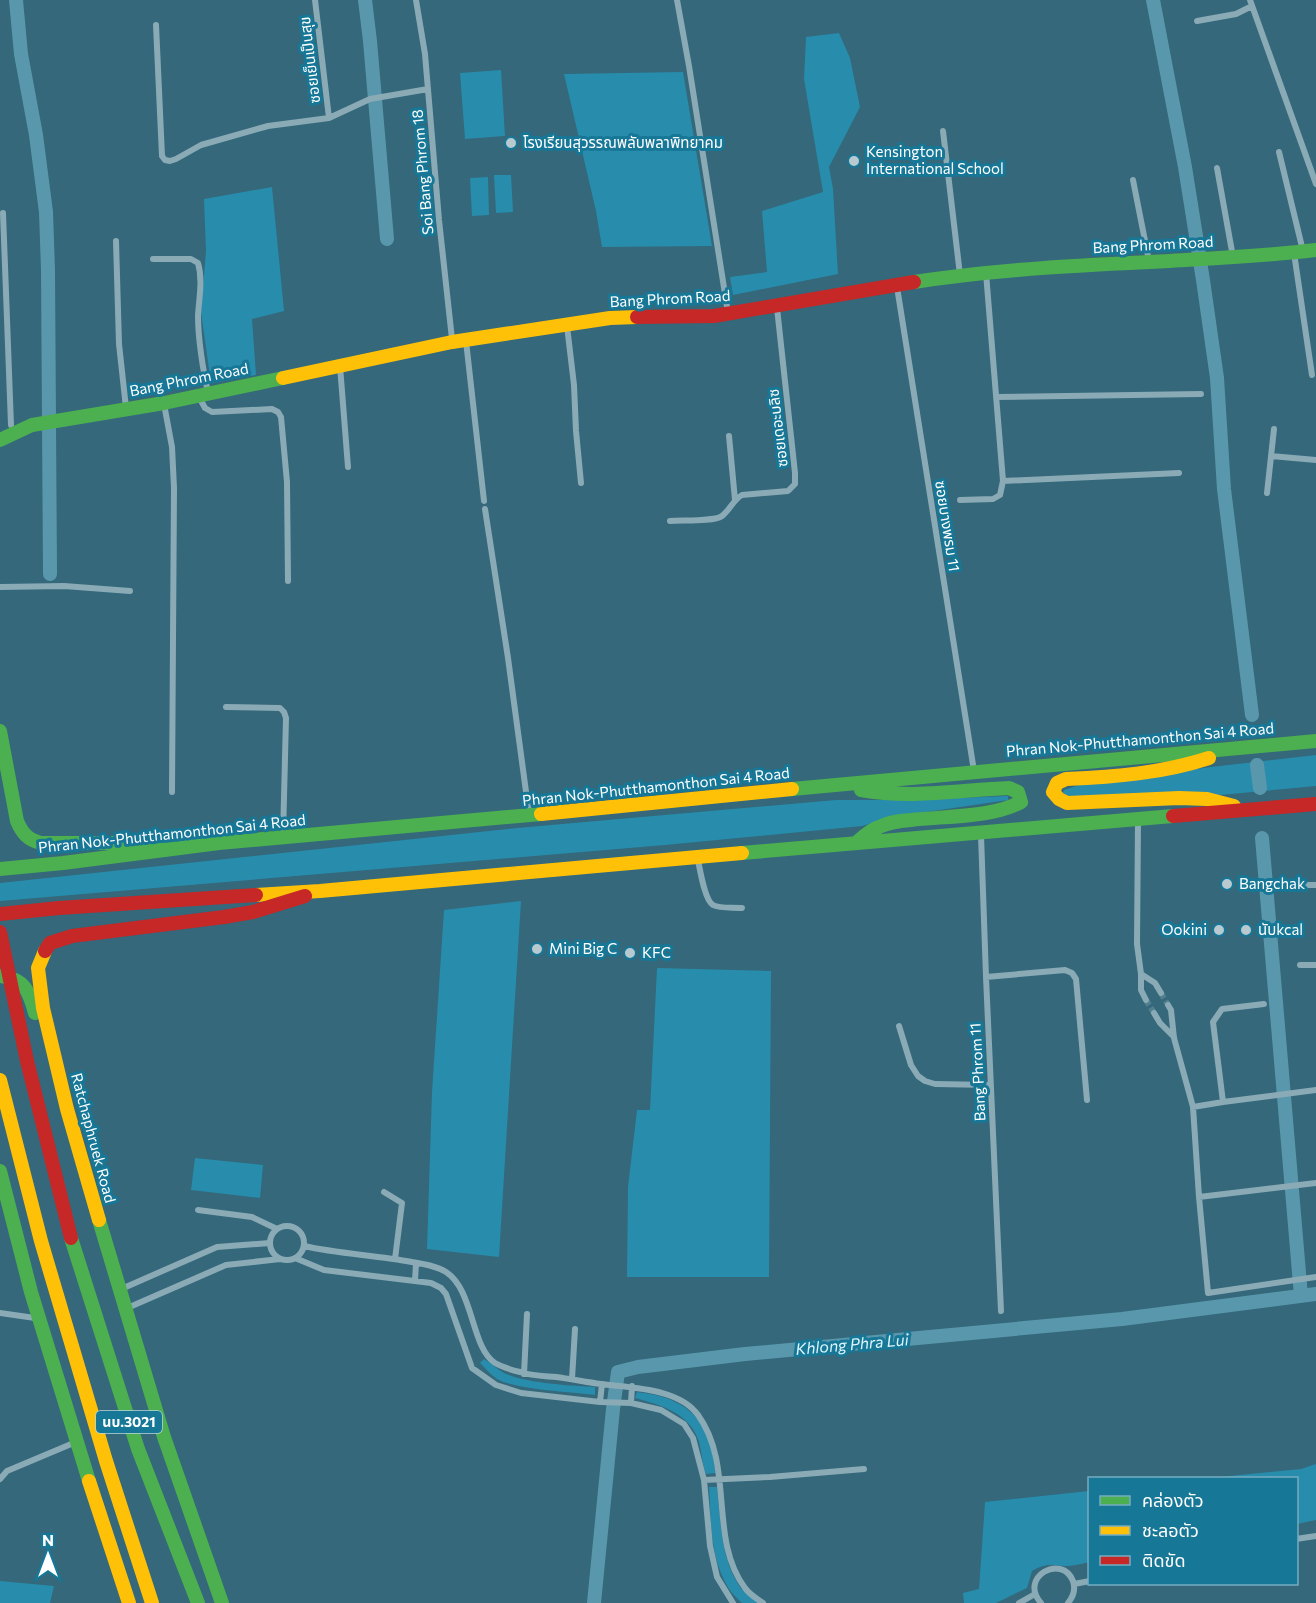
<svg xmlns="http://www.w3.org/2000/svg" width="1316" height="1603" viewBox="0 0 1316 1603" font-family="Commissioner,'Noto Sans Thai',sans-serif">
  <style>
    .green { fill: #288cac }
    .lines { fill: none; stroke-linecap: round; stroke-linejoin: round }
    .canal { stroke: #5998ac; stroke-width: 14 }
    .street-tunnel { stroke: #527f8e; stroke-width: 6; stroke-dasharray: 6 3; stroke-linecap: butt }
    .street { stroke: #8aaab6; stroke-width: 6 }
    .fast { stroke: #4caf50; stroke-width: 14 }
    .slow { stroke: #ffc107; stroke-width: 14 }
    .jam { stroke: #c62828; stroke-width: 14 }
    .jam-bridge { stroke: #c62828; stroke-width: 14 }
    .poi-dot { fill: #b8cad0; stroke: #177797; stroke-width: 2 }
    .labels { text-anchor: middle; stroke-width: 6; stroke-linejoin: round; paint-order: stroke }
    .shield { fill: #177797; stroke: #b9d6e0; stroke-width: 1.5 }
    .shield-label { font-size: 14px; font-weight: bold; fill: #fff }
    .street-label { font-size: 15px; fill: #fff; stroke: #177797 }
    .poi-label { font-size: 15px; fill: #fff; stroke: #177797; text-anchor: start }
    .water-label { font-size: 16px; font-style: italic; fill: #def5fc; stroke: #177797 }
  </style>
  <rect width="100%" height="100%" fill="#34687a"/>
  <path class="green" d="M 839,33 L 850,58 L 860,107 L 829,167 L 833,189 L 838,274 L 733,295 L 730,277 L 767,272 L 762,211 L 823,192 L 804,79 L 806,37 Z
    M 501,70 L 505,136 L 465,139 L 460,73 Z
    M 683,72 L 712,246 L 602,247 L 596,211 L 564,74 Z
    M 494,175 L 511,175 L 513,212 L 496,213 Z
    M 488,177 L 489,215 L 472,216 L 470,178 Z
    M 272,187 L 284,311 L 252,319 L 256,375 L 211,383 L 201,312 L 206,251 L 204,199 Z
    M 1316,755 L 1316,786 L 1220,795 L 1062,796 L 1064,790 L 1079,785 L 1211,767 Z
    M 1008,796 L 1008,800 L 899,816 L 862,826 L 665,845 L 0,901 L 0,883 L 517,828 L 836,800 L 909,800 Z
    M 521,901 L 499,1257 L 427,1249 L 432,1092 L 444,910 Z
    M 657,968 L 771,971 L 769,1277 L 627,1277 L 628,1187 L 637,1110 L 650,1110 Z
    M 195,1158 L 263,1165 L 260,1198 L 191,1190 Z
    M 484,1359 C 491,1363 497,1369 504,1373 C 523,1383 573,1386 595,1387 L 595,1395 C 571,1392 517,1390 497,1379 C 491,1375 485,1368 480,1363 Z
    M 637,1392 C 665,1395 692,1404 706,1432 C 712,1445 713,1460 716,1473 L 706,1474 C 702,1464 702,1453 699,1442 C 690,1413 661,1405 635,1398 Z
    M 1316,1464 L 1316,1520 L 1297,1524 L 1296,1478 L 1210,1478 L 1301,1469 Z
    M 709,1487 L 717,1487 C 721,1521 720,1558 740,1587 C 744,1593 752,1598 758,1603 L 742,1603 C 737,1598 732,1594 729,1589 C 710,1559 711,1521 709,1487 Z
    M 1089,1491 L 1089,1562 C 1082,1564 1073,1566 1065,1566 C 1050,1565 1046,1563 1032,1571 L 1027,1588 L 996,1603 L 964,1603 L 963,1593 L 979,1589 L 985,1502 Z
    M 0,1581 L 54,1586 L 50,1603 L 0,1603 Z"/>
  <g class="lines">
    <path class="canal" d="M 16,0 L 21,54 L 36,135 L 46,212 L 48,270 L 50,574
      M 365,0 L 370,41 L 387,239
      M 1153,0 L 1185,167 L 1203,280 L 1217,378 L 1224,489 L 1252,715
      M 1257,765 L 1260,788
      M 1262,838 L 1301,1296
      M 594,1603 L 613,1409 L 618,1372 L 638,1367 L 745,1354 L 1122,1319 L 1316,1294"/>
    <path class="street-tunnel" d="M 1161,993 L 1168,1005
      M 1146,1000 L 1154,1013"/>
    <path class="street" d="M 315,0 L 329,118
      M 416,0 L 425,54 L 439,220 L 452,339
      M 677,0 L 689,66 L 728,313
      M 1250,0 L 1316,184
      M 1197,21 L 1236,14 L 1252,6
      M 156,25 L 162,156 L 165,160 L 170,161 L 176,159 L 201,145 L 268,126 L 329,118 L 370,99 L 428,89
      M 943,131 L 960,275
      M 1279,152 L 1303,251
      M 1217,168 L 1233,257
      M 1133,180 L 1149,261
      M 3,213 L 11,425
      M 116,241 L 119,344 L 126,408
      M 1294,253 L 1312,375
      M 153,259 L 191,259 L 198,263 C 203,280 199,298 198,316 C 198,338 203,371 208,392
      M 897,287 L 974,771
      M 567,326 L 574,385 L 576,431 L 581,483
      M 466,341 L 484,501
      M 340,366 L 348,467
      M 199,397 L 205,408 L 212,412 L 272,409 L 278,412 L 281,417 L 287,482 L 288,581
      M 996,397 L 1201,394
      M 164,404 L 172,447 L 174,488 L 172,792
      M 729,436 L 735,500
      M 1271,456 L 1316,460
      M 1003,481 L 1179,473
      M 1267,493 L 1274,429
      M 960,500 L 993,499 L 1000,495 L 1003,481 L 986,273
      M 485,509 L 508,658 L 529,814
      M 670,521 C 682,520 714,522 722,516 C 730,510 733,500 742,495 L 788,491 L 795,484 L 795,473 L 777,308
      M 0,587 L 64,586 L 130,591
      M 226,707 L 280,708 L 284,712 L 286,718 L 283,837
      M 1138,822 L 1137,944 L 1141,974 L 1141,990 L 1146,1000
      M 981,835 L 986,977 L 1001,1311
      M 698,860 C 700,870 705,901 713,905 C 720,909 734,907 742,908
      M 1300,885 L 1316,885
      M 1300,965 L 1316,965
      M 1141,974 L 1155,983 L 1161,993
      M 986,977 L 1065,970 L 1072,973 L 1076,979 L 1087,1100
      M 1168,1005 L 1171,1010 L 1174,1038 L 1193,1107 L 1199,1197 L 1208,1293 L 1316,1277
      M 1154,1013 L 1160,1023 L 1174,1037
      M 899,1026 L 911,1065 L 918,1076 L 925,1081 L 935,1084 L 990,1085
      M 1223,1102 L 1213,1022 L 1222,1009 L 1264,1004
      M 1193,1107 L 1223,1102 L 1316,1090
      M 384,1192 L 402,1203 L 395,1259
      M 1199,1197 L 1316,1183
      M 198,1210 L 252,1217 L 277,1229
      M270 1243a17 17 0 1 1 34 0a17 17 0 1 1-34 0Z
      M 304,1246 C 339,1254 376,1255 412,1262 C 424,1264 436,1266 446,1272 C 474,1290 471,1348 495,1363 C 502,1367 512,1370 520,1372 C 531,1376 545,1376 556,1377 C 571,1379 586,1382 601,1384 C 631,1388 679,1388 698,1415 C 735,1466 708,1539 745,1588 C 749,1594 757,1599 763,1603
      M 295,1258 L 324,1270 L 431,1283 L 441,1288 L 446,1294 L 472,1368 L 496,1385 L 521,1393 L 600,1402 L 631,1403 L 661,1410 L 684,1424 L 693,1438 L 704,1480 L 710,1546 L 717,1577 L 733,1603
      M 415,1281 L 416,1263
      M 119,1290 L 217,1247 L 270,1243
      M 125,1309 L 226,1265 L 280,1259
      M 0,1313 L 35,1318
      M 524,1374 L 527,1314
      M 572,1379 L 575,1329
      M 600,1402 L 602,1384
      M 631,1403 L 632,1386
      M 0,1479 L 7,1471 L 76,1442
      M 704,1480 L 770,1477 L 864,1469
      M 1296,1539 L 1316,1536
      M 1074,1584 L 1090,1581
      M 1019,1603 L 1035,1594
      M 1041,1603 C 1018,1577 1062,1553 1073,1581 C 1076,1590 1073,1597 1068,1603"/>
    <path class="fast" d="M 914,282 C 998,269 1084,265 1170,261 C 1219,258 1267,256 1316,250
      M 0,440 L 32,425 L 164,403 L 283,378
      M 0,731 L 17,821 C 22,833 28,840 41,843 L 169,843
      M 792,789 L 1316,741
      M 856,843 C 863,837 870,830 879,827 C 889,822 900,821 911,820 C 944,816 992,818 1021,802 L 1018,792 L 1009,788 C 959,790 911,799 861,790
      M 742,853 L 1173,816
      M 0,869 L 63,863 L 219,843 L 541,814
      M 0,976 C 25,979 29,991 35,1013
      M 0,1171 L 31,1292 L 89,1481
      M 99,1220 L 164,1437 L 222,1603
      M 71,1238 L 138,1449 L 198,1603"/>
    <path class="slow" d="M 283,378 L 452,342 L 610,318 L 637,317
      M 1209,758 C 1163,773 1115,777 1066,779 L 1057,783 L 1053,792 L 1059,799 L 1067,803 L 1179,798 L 1207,799 L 1234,806
      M 541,814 L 792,789
      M 256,895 L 320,891 L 742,853
      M 45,951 L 38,968 L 43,1008 L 67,1109 L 99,1220
      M 0,1080 L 41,1241 L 106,1461 L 152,1603
      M 89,1481 L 129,1603"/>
    <path class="jam" d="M 637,317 L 714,316 L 914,282
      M 1173,816 L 1316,804
      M 0,914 L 59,908 L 256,895
      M 45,951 L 50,943 L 72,936 L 224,917 L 253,912 L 305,896"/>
    <path class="jam-bridge" d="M 0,932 L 27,1061 L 71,1238"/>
  </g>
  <g class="poi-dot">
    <circle cx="511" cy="143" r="6"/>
    <circle cx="854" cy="161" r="6"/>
    <circle cx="1227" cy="884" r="6"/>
    <circle cx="1219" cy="930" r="6"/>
    <circle cx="1246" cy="930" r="6"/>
    <circle cx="537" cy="949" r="6"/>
    <circle cx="630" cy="953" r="6"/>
  </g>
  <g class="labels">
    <rect class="shield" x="96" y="1411" width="66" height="22" rx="4.5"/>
    <g class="shield-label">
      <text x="129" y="1427">นบ.3021</text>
    </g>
    <g class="street-label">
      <text transform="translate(310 60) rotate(-97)" y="5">ซอยเย็นเป็นสุข</text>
      <text transform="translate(423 172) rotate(-95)" y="5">Soi Bang Phrom 18</text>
      <text transform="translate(1153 245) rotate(-3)" y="5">Bang Phrom Road</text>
      <text transform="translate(670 299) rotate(-3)" y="5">Bang Phrom Road</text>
      <text transform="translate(189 380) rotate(-11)" y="5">Bang Phrom Road</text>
      <text transform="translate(778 428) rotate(-97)" y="5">ซอยเดอะบลิซ</text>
      <text transform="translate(947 526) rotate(81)" y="5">ซอยบางพรม 11</text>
      <text transform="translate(1140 740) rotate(-5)" y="5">Phran Nok-Phutthamonthon Sai 4 Road</text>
      <text transform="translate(656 787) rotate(-6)" y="5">Phran Nok-Phutthamonthon Sai 4 Road</text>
      <text transform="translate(172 834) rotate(-6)" y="5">Phran Nok-Phutthamonthon Sai 4 Road</text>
      <text transform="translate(978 1072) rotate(-93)" y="5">Bang Phrom 11</text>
      <text transform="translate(93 1138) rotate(75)" y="5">Ratchaphruek Road</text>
    </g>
    <g class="poi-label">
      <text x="523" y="148">โรงเรียนสุวรรณพลับพลาพิทยาคม</text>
      <text x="866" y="157">Kensington<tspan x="866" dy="17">International School</tspan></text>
      <text x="1239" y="889">Bangchak</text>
      <text x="1207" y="935" text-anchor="end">Ookini</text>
      <text x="1258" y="935">นับkcal</text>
      <text x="549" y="954">Mini Big C</text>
      <text x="642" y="958">KFC</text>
    </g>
    <g class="water-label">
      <text transform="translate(852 1344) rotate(-5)" y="6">Khlong Phra Lui</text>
    </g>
  </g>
  <rect x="1088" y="1477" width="210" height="108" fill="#177797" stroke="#74adc1" stroke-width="1.5"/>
  <rect x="1100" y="1496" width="30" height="9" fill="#4caf50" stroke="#74adc1" stroke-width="1.5"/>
  <text x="1142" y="1507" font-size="18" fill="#ffffff">คล่องตัว</text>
  <rect x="1100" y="1526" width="30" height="9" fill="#ffc107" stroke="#74adc1" stroke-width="1.5"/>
  <text x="1142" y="1537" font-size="18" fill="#ffffff">ชะลอตัว</text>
  <rect x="1100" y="1556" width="30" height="9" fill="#c62828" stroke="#74adc1" stroke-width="1.5"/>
  <text x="1142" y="1567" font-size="18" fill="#ffffff">ติดขัด</text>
  <g transform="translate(48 1555)" stroke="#177797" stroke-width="4.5" paint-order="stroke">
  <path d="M0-4.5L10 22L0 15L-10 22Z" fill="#ffffff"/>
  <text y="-9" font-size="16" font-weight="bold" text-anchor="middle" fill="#ffffff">N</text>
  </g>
</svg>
